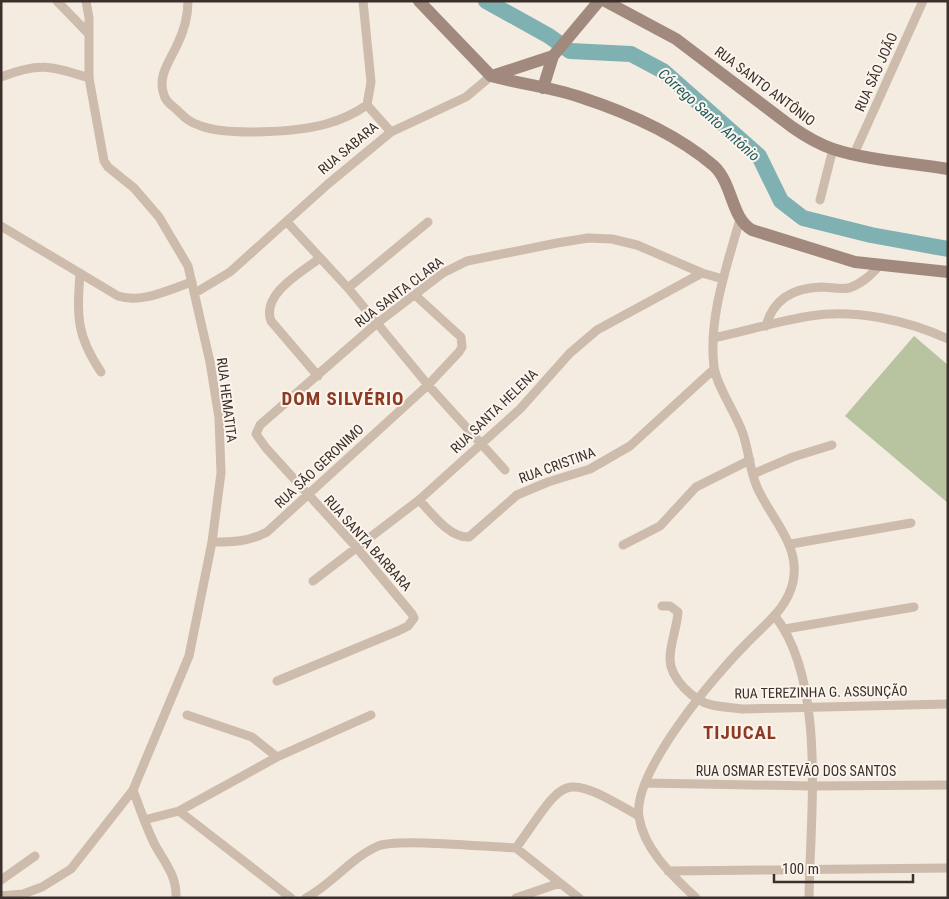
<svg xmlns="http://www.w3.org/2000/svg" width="949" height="899" viewBox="0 0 949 899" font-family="'Roboto Condensed',sans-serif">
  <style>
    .green { fill: #b8c4a0 }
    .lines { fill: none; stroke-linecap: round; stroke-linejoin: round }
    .river { stroke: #7fb0b2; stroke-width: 16 }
    .street { stroke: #cdbbac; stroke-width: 9 }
    .secondary { stroke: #a18a7d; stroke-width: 12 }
    .labels { text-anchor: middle; stroke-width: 4; stroke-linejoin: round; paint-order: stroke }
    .street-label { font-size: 14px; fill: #3b302b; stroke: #fbf5ee }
    .water-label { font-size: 15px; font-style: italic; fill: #1f5a5e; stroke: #fbf5ee }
    .district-label { font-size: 19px; font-weight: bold; letter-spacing: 1px; fill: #8c3b22; stroke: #fbf5ee }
  </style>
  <rect width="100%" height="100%" fill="#f4ebe1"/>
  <path class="green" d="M 914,336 L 948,365 L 948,503 L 845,416 Z"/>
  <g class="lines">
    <path class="river" d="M 486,1 L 549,36 L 570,51 L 631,54 L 663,71 L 759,156 L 781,201 L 803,218 L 871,235 L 948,249"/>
    <path class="street" d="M 57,1 L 88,33
      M 188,1 C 188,17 184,31 177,45 C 170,61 157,76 164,95 C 165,100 172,106 176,109 C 184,117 190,123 201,126 C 228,136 298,132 326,124 C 341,120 354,114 367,105 L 371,82 L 363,1
      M 1,77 C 40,62 51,66 89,78
      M 367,105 L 391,132
      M 854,154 L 923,1
      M 820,200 L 833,149
      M 287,222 L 348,288 L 428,385 L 505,470
      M 1,226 L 118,296 C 142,304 170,289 192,282
      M 80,273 C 77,316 76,335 101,372
      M 348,288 L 428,222
      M 195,293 L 230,272 L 328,184 L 391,132 L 466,97 L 491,76
      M 766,326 C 773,299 794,288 821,287 C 830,287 840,290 849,288 C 863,283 871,275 880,265
      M 713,338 C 746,331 778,321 810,316 C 855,309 907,320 948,339
      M 318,376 L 271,321 C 261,294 302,272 320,258
      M 753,474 L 793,457 L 832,445
      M 419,500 C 432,513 449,538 469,537 L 517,495 L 548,482 L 590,469 L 630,446 L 714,369
      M 212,542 C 233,542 248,542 267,532 L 428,385 L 459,352 L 462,347 L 461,337 L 415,295
      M 791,544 L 911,523
      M 623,545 L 660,526 L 696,487 L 750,460
      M 313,581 L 419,500 L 520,409 L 570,353 L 597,330 L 702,273
      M 662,606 L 670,606 L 678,612 C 677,628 670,643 670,659 C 670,678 693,701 712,705 C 722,707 733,708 743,709 L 948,704
      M 775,616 C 827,683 810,816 809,898
      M 785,629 L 914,607
      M 277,681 L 398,631 L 408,626 L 414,618 L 412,614 L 357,548 L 266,448 L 256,434 L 260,425 L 376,324 L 443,273 L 467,261 L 557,243 L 588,238 L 612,239 L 637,245 L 702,273 L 723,279
      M 187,715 L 252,737 L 277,757
      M 645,783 L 811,786 L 948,785
      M 133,790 C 140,809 146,827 155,845 C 165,863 177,876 176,898
      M 179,811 L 291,898
      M 144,820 L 179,811 L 277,757 L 371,715
      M 516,848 C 567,777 559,770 639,816
      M 516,848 L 579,898
      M 668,871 L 948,868
      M 1,880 L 35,856
      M 1,896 L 23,894 L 42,887 L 71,869 L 133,790 L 189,656 L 212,542 L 221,473 L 219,418 L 210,362 L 188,266 L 159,217 L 134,188 L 108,167 L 104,161 L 89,78 L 89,18 L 86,1
      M 306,898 C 332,884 351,858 378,846 C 397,838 489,847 516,848
      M 516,898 L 560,883
      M 696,898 C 673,876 644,850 639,817 C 632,772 716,674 747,643 C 765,624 787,609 793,582 C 801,545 771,519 757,487 C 749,469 749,449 742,431 C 735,412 717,387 714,367 C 708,318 727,266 740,219"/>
    <path class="secondary" d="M 419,1 L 491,76
      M 605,1 L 676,39 L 792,127 C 805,136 818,144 833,149 C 866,160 912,163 948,169
      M 491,76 C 520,84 552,87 580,97 C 626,112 678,135 714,166 C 733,184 731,218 752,230 L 855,262 L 948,272
      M 492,76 L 553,56
      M 543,88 L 553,56 L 599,1"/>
  </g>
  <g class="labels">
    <g class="street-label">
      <text transform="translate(876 72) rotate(-66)" y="5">RUA SÃO JOÃO</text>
      <text transform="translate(765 86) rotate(37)" y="5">RUA SANTO ANTÔNIO</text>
      <text transform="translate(348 148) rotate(-40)" y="5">RUA SABARA</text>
      <text transform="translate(399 292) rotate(-37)" y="5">RUA SANTA CLARA</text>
      <text transform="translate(227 400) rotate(83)" y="5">RUA HEMATITA</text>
      <text transform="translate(494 411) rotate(-44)" y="5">RUA SANTA HELENA</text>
      <text transform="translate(557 465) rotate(-20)" y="5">RUA CRISTINA</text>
      <text transform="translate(319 466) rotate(-43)" y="5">RUA SÃO GERONIMO</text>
      <text transform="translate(368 543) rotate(48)" y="5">RUA SANTA BARBARA</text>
      <text transform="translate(821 692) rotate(-1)" y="5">RUA TEREZINHA G. ASSUNÇÃO</text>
      <text x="796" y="776">RUA OSMAR ESTEVÃO DOS SANTOS</text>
    </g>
    <g class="water-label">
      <text transform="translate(709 115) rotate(42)" y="5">Córrego Santo Antônio</text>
    </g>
    <g class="district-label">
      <text x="343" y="405">DOM SILVÉRIO</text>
      <text x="740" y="739">TIJUCAL</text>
    </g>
  </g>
  <rect width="949" height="899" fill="none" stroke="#3b302b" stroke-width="5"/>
  <path d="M774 874v8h139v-8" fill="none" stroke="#3b302b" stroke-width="2.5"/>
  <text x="782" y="874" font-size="15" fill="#3b302b" stroke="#fbf5ee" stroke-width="4" paint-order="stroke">100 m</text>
</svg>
